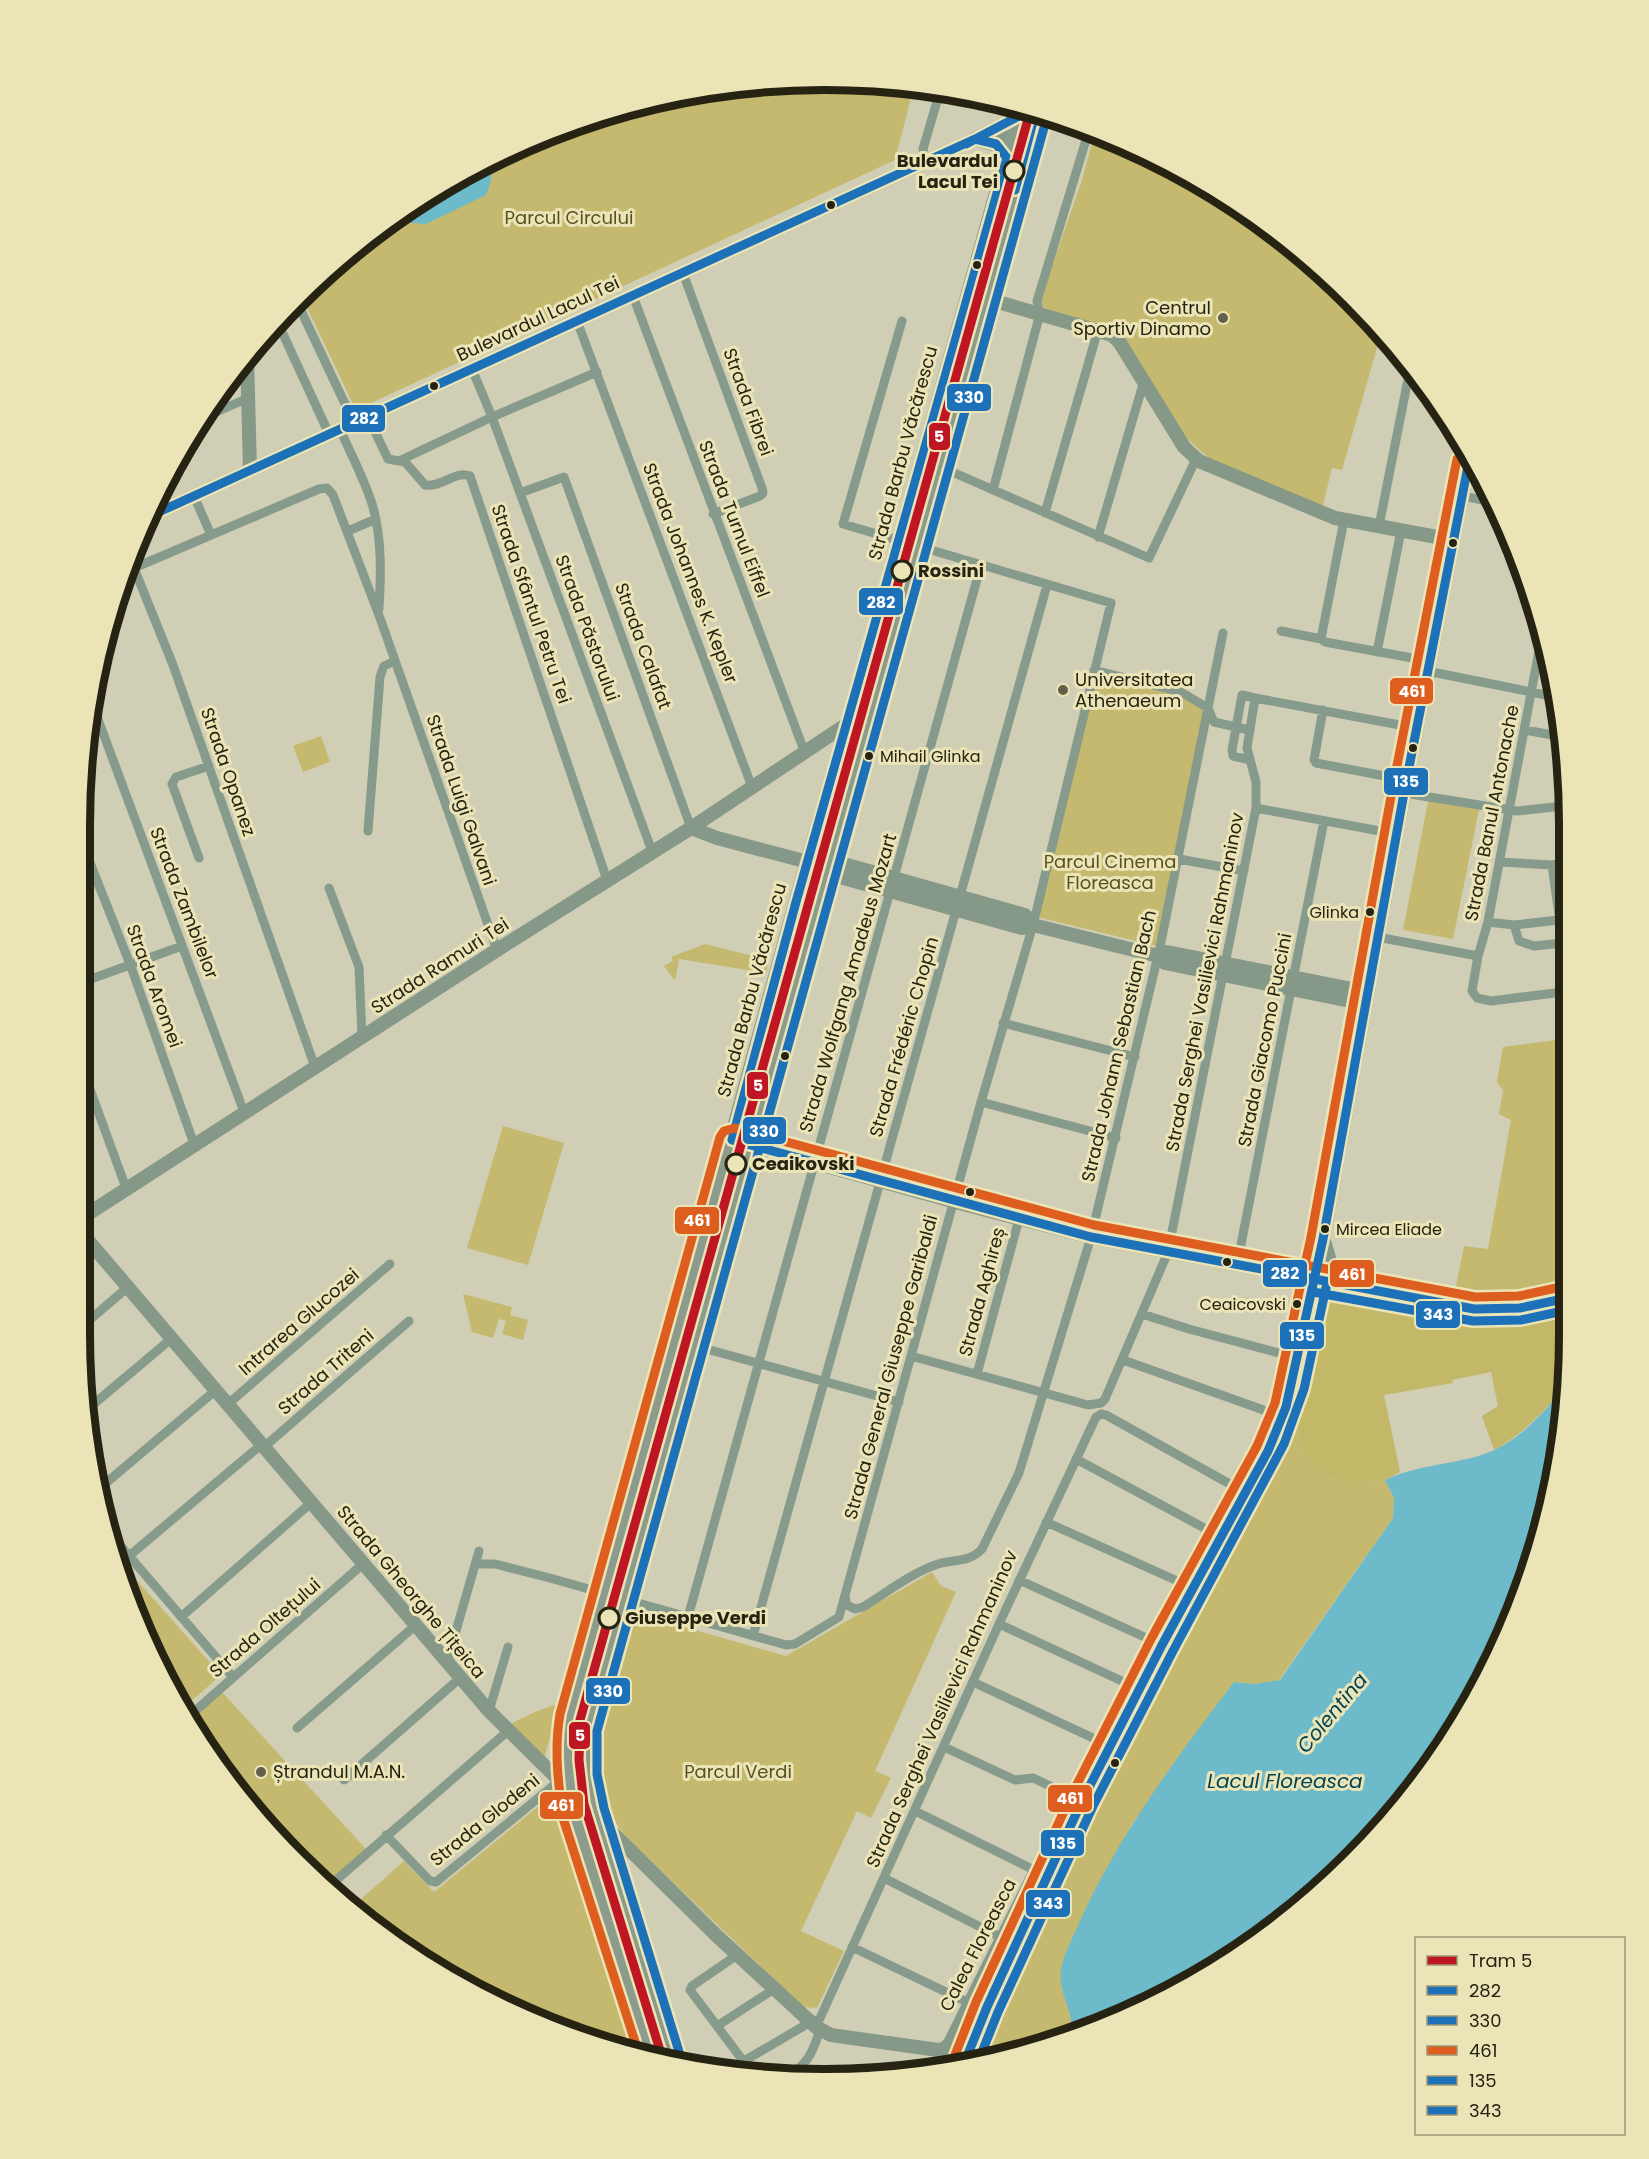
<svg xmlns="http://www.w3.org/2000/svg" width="1649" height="2159" viewBox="0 0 1649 2159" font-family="Poppins,sans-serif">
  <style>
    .green { fill: #c4b96e }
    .forest { fill: #c3b768 }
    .water { fill: #6dbaca }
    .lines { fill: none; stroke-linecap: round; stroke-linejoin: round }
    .street { stroke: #879b8d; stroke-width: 9 }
    .secondary { stroke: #869888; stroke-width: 14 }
    .primary { stroke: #8c9b8b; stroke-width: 15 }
    .bus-1-casing { stroke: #ebe4b6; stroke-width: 14 }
    .bus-2-casing { stroke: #ebe4b6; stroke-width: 14 }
    .bus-3-casing { stroke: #ebe4b6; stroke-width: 14 }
    .bus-4-casing { stroke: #ebe4b6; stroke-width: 14 }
    .bus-5-casing { stroke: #ebe4b6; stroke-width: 14 }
    .bus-1 { stroke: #1d71b8; stroke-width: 9 }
    .bus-2 { stroke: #1d71b8; stroke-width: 9 }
    .bus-3 { stroke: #de5e20; stroke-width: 9 }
    .bus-4 { stroke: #1d71b8; stroke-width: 9 }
    .bus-5 { stroke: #1d71b8; stroke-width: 9 }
    .tram-1-casing { stroke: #ebe4b6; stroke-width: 14 }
    .tram-1 { stroke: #be1622; stroke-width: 9 }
    .stop-dot { fill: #ebe4b6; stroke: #262312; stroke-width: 3 }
    .bus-dot { fill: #262312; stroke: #ebe4b6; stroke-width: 2 }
    .poi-dot { fill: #625f4b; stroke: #ebe4b6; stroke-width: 2 }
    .labels { text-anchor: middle; stroke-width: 6; stroke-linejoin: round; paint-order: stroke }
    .bus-label { font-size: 16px; fill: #262312; stroke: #ebe4b6; text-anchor: start }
    .stop-label { font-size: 18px; font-weight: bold; fill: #262312; stroke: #ebe4b6; text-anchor: start }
    .park-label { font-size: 18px; fill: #585021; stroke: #ebe4b6 }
    .poi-label { font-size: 18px; fill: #262312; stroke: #ebe4b6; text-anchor: start }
    .street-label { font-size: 18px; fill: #262312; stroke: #ebe4b6 }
    .water-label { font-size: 20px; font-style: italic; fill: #004556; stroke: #ebe4b6 }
    .rim { fill: none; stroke: #262312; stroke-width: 8 }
    .line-badge { stroke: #ebe4b6; stroke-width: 2 }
    .badge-label { font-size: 16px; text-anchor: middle; font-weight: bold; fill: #fff }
  </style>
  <rect width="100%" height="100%" fill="#d1ceb6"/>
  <path class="green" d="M 824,80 L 864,83 L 911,98 L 895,160 L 356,410 L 301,295 L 410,205 L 539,136 L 679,94 Z
    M 1095,132 L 1109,136 L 1238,205 L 1351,297 L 1381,334 L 1342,470 L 1332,468 L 1322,509 L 1212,461 L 1182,434 L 1119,332 L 1112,328 L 1041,307 L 1040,301 L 1082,180 Z
    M 1097,676 L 1178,695 L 1204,710 L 1157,946 L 1037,917 Z
    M 321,736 L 330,762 L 303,772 L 293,746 Z
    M 1429,797 L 1480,805 L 1453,939 L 1403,930 Z
    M 705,944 L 769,960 L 766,973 L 679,959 L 675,981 L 664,966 L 673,961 L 671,957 Z
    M 1563,1039 L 1563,1288 C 1521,1301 1497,1301 1454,1296 L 1464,1246 L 1488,1249 L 1511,1120 L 1499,1114 L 1503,1090 L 1497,1082 L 1503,1047 Z
    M 503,1126 L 564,1143 L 528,1265 L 467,1248 Z
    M 463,1294 L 512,1307 L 510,1315 L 528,1320 L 523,1340 L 502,1334 L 506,1321 L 499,1319 L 493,1338 L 472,1332 Z
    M 1292,1417 L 1306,1455 L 1353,1483 L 1385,1480 L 1394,1498 L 1393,1518 L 1279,1680 L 1255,1684 L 1234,1682 L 1130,1827 L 1072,2020 L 1073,2028 L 1071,2036 L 1064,2040 L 980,2057 L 983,2047 L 1123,1740 Z
    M 119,1560 L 221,1675 L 181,1710 L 179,1707 Z
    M 932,1572 L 941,1586 L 956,1592 L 875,1771 L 891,1778 L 871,1818 L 857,1811 L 801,1931 L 844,1951 L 817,2008 L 803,2007 L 625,1836 L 603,1804 L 594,1772 L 593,1739 L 593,1732 L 625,1610 L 786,1656 Z
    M 221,1691 L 366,1849 L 325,1886 L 264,1825 L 188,1719 Z
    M 560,1703 L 544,1759 L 508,1725 L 535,1712 Z
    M 541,1804 L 566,1822 L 637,2051 L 495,2003 L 352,1907 L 404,1861 L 434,1892 Z"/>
  <path class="forest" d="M 1333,1293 L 1480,1317 L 1534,1314 L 1563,1308 L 1563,1390 C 1542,1413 1522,1435 1494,1450 L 1482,1416 L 1498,1406 L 1491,1372 L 1452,1380 L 1453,1383 L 1384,1395 L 1400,1472 L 1385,1480 L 1353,1483 L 1327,1475 L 1306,1455 L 1292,1417 L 1318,1299 Z"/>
  <path class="water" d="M 489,163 C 494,175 491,183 486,195 L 426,224 L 412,223 L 396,217 L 410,205 Z
    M 1563,1390 L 1563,1432 L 1530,1574 L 1470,1707 L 1384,1826 L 1239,1954 L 1071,2036 C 1076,2013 1057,1993 1061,1970 C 1063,1954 1073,1938 1079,1923 C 1118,1836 1176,1758 1234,1682 L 1255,1684 L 1280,1680 L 1393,1518 L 1394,1498 L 1385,1480 C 1416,1465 1452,1465 1484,1454 C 1517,1443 1541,1415 1563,1390 Z"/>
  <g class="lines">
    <path class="street" d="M 926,162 L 923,149 L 940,91
      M 683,273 L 762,488 L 763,493 L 760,496 L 713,514
      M 633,296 L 805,753
      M 296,300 L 354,423
      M 277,321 L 329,434
      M 577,321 L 752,787
      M 472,369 L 492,417 L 652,851
      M 205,417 L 248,398
      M 368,417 L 388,459 L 405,462 L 425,485 C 441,488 456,470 470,476 L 607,880
      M 340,429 C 351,455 365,480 373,507 C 382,540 381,575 379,609
      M 401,460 L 492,417 L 597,372
      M 934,464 L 1149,558 L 1196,459
      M 993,490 L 1038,321 L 1039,313 L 1037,301 L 1089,130
      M 520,493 L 564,477 L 691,828
      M 194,496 L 211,535
      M 1462,496 L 1488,501
      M 1045,513 L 1098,330
      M 1379,526 L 1410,369
      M 348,531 L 376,519
      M 1098,537 L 1144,381
      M 1281,631 L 1321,639 L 1325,642 L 1429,661
      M 1542,635 L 1488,922 L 1478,956 L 1472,991 L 1477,998 L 1491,1001 L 1563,992
      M 1321,639 L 1344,520
      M 1377,652 L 1401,531
      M 1094,670 L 1181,692 L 1208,708 L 1214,722 L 1249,730
      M 1427,671 L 1556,697
      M 93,706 L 244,1112
      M 1323,710 L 1314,760 L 1316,763 L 1406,780
      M 1525,730 L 1563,737
      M 1250,760 L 1233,756 L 1232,750 L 1242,695 L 1255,698
      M 1404,793 L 1517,811 L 1563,806
      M 1256,808 L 1396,834
      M 368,831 L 380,677 L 384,666 L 395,661
      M 81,840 L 130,964 L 194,1144
      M 199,858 L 172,784 L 176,777 L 209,766
      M 1179,859 L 1244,871
      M 1500,862 L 1552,865 L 1563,863
      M 1552,865 L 1563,943
      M 329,888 L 359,967 L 362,1037
      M 1488,922 L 1514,925 L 1519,941 L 1534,946 L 1563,943
      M 1514,925 L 1559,920
      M 1377,937 L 1478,956
      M 80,983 L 182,946
      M 1003,1023 L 1135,1057
      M 80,1062 L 126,1188
      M 315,1067 L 173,665 L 134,568 L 319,489 L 327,488 L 333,495 L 380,618 L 497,950
      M 981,1102 L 1116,1138
      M 1237,1265 L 1324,821
      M 1142,1314 L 1189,1329 L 1298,1358
      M 80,1328 L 127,1288
      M 692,1345 L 899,1402
      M 911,1356 L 1088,1405 L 1101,1403 L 1105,1399 L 1168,1252 L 1256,808 L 1256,782 L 1247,748 L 1255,698 L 1416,728
      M 1123,1360 L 1283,1417
      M 977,1374 L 1019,1219
      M 228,1404 L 390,1264
      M 89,1408 L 171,1339
      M 264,1447 L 409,1321
      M 1076,1459 L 1221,1537
      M 100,1488 L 216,1390
      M 1046,1522 L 1193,1588
      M 106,1529 L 233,1677
      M 129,1556 L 262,1444
      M 476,1564 L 495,1564 L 550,1578 L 786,1645 L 795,1644 L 839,1617 L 981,1102 L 1033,925 L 1111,603 L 843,524 L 902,321
      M 1019,1580 L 1162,1645
      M 845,1597 L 847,1605 L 855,1609 L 863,1607 C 886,1593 913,1572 938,1564 C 954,1559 969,1563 982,1549 L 1019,1473 L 1091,1237 L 1160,947 L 1223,633
      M 181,1617 L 312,1502
      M 688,1617 L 981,565
      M 999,1624 L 1139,1689
      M 753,1636 L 1047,585
      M 447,1662 L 479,1551
      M 973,1682 L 1110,1746
      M 489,1711 L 508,1647
      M 187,1718 L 364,1563
      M 297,1728 L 416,1625
      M 944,1747 L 1015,1780 L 1033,1778 L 1082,1801
      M 344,1780 L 460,1678
      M 915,1811 L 1036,1871
      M 386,1835 L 430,1881 L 436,1882 L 559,1781
      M 884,1878 L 1002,1938
      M 327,1888 L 508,1731
      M 852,1947 L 969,2003
      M 737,1955 L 692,1986 L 690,1990 L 750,2070
      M 717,2026 L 774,1989
      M 816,2027 L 999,1624 L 1096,1417 L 1101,1414 L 1106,1415 L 1246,1493
      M 744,2061 L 814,2020
      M 792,2073 C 809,2063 814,2048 820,2030"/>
    <path class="secondary" d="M 974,295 L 1112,335 L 1120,343 L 1184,447 L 1199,461 L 1335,518 L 1453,540
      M 247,356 L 250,470
      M 148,517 L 975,139 L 1019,116 L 1034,118 C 1018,134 1002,135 980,139
      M 691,828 L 717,838 L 808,862 L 833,875 L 1022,928 L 1033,925 L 1158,956 L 1165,963 L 1365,1004
      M 817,861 L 826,859 L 1025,915 L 1033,925
      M 1158,956 L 1167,952 L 1367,992
      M 732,1140 L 967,1205 L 1091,1237 L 1474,1309 L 1520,1308 L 1563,1299
      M 80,1219 L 497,950 L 691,828 L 847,724
      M 80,1231 L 489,1711 L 717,1936 L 816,2027 L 831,2035 L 938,2050 L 944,2049 L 950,2043 L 1036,1871 L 1047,1876
      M 1325,1244 L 1332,1268 L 1347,1286
      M 966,2059 L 987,2007 L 1082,1801 L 1162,1645 L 1268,1451 L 1286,1407 L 1323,1239 L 1404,793 L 1469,461"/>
    <path class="primary" d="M 975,139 L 996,144 L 1007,158
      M 652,2056 L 572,1801 L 569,1776 L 569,1734 L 582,1674 L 641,1469 L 796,902 L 871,642 L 1020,109
      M 670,2062 L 592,1811 L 585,1775 L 585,1729 L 906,578 L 936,464 L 1035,114"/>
    <defs>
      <path id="bus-1" d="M 966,144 L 1019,116 L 1034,118 L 1015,190
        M 148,517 L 975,139 L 996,144 L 1007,158 L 796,902 L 732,1140 L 1091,1237 L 1474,1309 L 1520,1308 L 1563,1299"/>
      <path id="bus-2" d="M 681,2058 L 604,1808 L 597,1774 L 597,1731 L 1047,117"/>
      <path id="bus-3" d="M 638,2051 L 563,1818 C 558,1782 554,1749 560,1714 L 720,1137 L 724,1131 L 735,1128 L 1094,1225 L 1475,1297 L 1519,1296 L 1561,1287
        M 955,2055 L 976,2002 L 1071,1796 L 1151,1639 L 1257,1446 L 1275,1403 L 1311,1237 L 1392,791 L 1457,459"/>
      <path id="bus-4" d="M 966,2059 L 987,2007 L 1082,1801 L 1162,1645 L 1268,1451 L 1286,1407 L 1323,1239 L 1404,793 L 1469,461"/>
      <path id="bus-5" d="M 1313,1292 L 1473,1321 L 1521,1320 L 1563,1311
        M 980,2057 L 998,2012 L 1093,1806 L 1173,1651 L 1284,1444 L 1304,1389 L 1327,1283"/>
    </defs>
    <use href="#bus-1" class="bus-1-casing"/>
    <use href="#bus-2" class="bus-2-casing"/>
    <use href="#bus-3" class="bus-3-casing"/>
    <use href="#bus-4" class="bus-4-casing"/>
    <use href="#bus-5" class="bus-5-casing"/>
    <use href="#bus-1" class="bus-1"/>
    <use href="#bus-2" class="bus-2"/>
    <use href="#bus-3" class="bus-3"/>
    <use href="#bus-4" class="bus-4"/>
    <use href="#bus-5" class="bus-5"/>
    <defs>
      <path id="tram-1" d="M 663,2060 L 584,1804 L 579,1760 L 580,1720 L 1030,112"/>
    </defs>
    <use href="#tram-1" class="tram-1-casing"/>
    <use href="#tram-1" class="tram-1"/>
  </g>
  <g class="stop-dot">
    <circle cx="1014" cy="171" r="10"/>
    <circle cx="902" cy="571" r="10"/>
    <circle cx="736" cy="1164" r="10"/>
    <circle cx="609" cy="1618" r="10"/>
  </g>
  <g class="bus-dot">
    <circle cx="831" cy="205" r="5"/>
    <circle cx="977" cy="265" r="5"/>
    <circle cx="434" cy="386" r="5"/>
    <circle cx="1453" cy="543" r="5"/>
    <circle cx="1413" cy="748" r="5"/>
    <circle cx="869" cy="756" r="5"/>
    <circle cx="1370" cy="912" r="5"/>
    <circle cx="785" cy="1056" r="5"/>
    <circle cx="970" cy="1192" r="5"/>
    <circle cx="1325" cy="1229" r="5"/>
    <circle cx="1227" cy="1262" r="5"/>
    <circle cx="1297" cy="1304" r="5"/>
    <circle cx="1115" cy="1763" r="5"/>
  </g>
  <g class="poi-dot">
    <circle cx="1223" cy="318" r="6"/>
    <circle cx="1063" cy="690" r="6"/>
    <circle cx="261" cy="1772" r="6"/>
  </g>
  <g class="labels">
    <g class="bus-label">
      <text x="880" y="762">Mihail Glinka</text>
      <text x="1359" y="918" text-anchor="end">Glinka</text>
      <text x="1336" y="1235">Mircea Eliade</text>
      <text x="1286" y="1310" text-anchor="end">Ceaicovski</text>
    </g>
    <g class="stop-label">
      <text x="998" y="167" text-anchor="end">Bulevardul<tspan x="998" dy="21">Lacul Tei</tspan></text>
      <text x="918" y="577">Rossini</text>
      <text x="752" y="1170">Ceaikovski</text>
      <text x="625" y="1624">Giuseppe Verdi</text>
    </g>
    <g class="park-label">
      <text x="569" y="224">Parcul Circului</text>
      <text x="1110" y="868">Parcul Cinema<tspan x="1110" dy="21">Floreasca</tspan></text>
      <text x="738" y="1778">Parcul Verdi</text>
    </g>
    <g class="poi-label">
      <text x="1211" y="314" text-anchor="end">Centrul<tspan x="1211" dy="21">Sportiv Dinamo</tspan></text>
      <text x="1075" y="686">Universitatea<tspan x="1075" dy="21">Athenaeum</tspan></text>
      <text x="273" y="1778">Ștrandul M.A.N.</text>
    </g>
    <g class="street-label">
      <text transform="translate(538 319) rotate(-25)" y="6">Bulevardul Lacul Tei</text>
      <text transform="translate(748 402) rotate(70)" y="6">Strada Fibrei</text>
      <text transform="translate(903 453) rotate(-75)" y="6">Strada Barbu Văcărescu</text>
      <text transform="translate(734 519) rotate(69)" y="6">Strada Turnul Eiffel</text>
      <text transform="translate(690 573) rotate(69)" y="6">Strada Johannes K. Kepler</text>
      <text transform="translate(531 604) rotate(71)" y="6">Strada Sfântul Petru Tei</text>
      <text transform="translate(587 628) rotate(70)" y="6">Strada Păstorului</text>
      <text transform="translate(643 646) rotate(70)" y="6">Strada Calafat</text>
      <text transform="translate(228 772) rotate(71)" y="6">Strada Opanez</text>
      <text transform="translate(461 800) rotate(71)" y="6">Strada Luigi Galvani</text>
      <text transform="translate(1492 813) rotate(-79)" y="6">Strada Banul Antonache</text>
      <text transform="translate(184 903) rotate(69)" y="6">Strada Zambilelor</text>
      <text transform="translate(440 966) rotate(-33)" y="6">Strada Ramuri Tei</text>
      <text transform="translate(1205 982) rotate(-79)" y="6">Strada Serghei Vasilievici Rahmaninov</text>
      <text transform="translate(848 983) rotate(-74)" y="6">Strada Wolfgang Amadeus Mozart</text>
      <text transform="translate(154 986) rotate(70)" y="6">Strada Aromei</text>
      <text transform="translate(752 990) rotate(-75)" y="6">Strada Barbu Văcărescu</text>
      <text transform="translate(904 1037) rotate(-74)" y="6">Strada Frédéric Chopin</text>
      <text transform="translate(1265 1040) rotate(-79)" y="6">Strada Giacomo Puccini</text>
      <text transform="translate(1119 1046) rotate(-77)" y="6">Strada Johann Sebastian Bach</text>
      <text transform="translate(982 1292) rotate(-75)" y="6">Strada Aghireș</text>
      <text transform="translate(299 1322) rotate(-41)" y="6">Intrarea Glucozei</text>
      <text transform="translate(891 1367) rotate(-75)" y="6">Strada General Giuseppe Garibaldi</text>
      <text transform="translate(326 1372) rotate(-41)" y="6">Strada Triteni</text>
      <text transform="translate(411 1592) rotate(50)" y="6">Strada Gheorghe Țițeica</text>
      <text transform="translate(265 1628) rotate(-41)" y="6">Strada Oltețului</text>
      <text transform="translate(942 1709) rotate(-66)" y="6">Strada Serghei Vasilievici Rahmaninov</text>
      <text transform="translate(485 1820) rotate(-39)" y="6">Strada Glodeni</text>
      <text transform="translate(978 1945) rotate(-63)" y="6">Calea Floreasca</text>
    </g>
    <g class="water-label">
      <text transform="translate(1332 1713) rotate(-50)" y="7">Colentina</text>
      <text x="1285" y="1788">Lacul Floreasca</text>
    </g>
  </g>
  <path d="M0 0H1649V2159H0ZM824 90H825A734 734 0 0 1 1559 824V1335A734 734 0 0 1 825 2069H824A734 734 0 0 1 90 1335V824A734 734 0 0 1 824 90Z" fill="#ebe4b6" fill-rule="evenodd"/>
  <path class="rim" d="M824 90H825A734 734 0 0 1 1559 824V1335A734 734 0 0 1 825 2069H824A734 734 0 0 1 90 1335V824A734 734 0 0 1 824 90Z"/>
  <g class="line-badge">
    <rect x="946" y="383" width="46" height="29" rx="6" fill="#1d71b8"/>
    <rect x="341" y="404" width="45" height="29" rx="6" fill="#1d71b8"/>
    <rect x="928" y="422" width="23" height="29" rx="6" fill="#be1622"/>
    <rect x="858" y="587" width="46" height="29" rx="6" fill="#1d71b8"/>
    <rect x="1389" y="677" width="45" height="28" rx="6" fill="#de5e20"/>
    <rect x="1383" y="767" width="46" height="29" rx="6" fill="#1d71b8"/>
    <rect x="746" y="1071" width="23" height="29" rx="6" fill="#be1622"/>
    <rect x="742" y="1116" width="45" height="29" rx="6" fill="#1d71b8"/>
    <rect x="674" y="1206" width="46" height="29" rx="6" fill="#de5e20"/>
    <rect x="1262" y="1259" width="46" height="29" rx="6" fill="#1d71b8"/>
    <rect x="1329" y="1259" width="46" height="29" rx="6" fill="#de5e20"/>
    <rect x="1415" y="1300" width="46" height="29" rx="6" fill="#1d71b8"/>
    <rect x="1279" y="1321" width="46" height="29" rx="6" fill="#1d71b8"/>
    <rect x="585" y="1677" width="46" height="28" rx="6" fill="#1d71b8"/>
    <rect x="568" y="1721" width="23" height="29" rx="6" fill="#be1622"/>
    <rect x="1047" y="1784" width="46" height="29" rx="6" fill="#de5e20"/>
    <rect x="539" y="1791" width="45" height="29" rx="6" fill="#de5e20"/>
    <rect x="1040" y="1829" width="45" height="28" rx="6" fill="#1d71b8"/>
    <rect x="1025" y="1889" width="46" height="29" rx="6" fill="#1d71b8"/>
  </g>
  <g class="badge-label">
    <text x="969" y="403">330</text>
    <text x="364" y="424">282</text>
    <text x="939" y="442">5</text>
    <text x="881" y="608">282</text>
    <text x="1412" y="697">461</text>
    <text x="1406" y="787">135</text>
    <text x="758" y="1091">5</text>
    <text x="764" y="1137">330</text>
    <text x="697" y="1226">461</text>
    <text x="1285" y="1279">282</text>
    <text x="1352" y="1280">461</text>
    <text x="1438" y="1320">343</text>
    <text x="1302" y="1341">135</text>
    <text x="608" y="1697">330</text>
    <text x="580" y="1741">5</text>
    <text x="1070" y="1804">461</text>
    <text x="561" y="1811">461</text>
    <text x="1063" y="1849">135</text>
    <text x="1048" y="1909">343</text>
  </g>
  <rect x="1415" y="1937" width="210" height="198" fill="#ebe4b6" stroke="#9c9774" stroke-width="1.5"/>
  <rect x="1427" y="1956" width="30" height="9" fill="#be1622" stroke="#9c9774" stroke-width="1.5"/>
  <text x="1469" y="1967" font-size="18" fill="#262312">Tram 5</text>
  <rect x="1427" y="1986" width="30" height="9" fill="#1d71b8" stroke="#9c9774" stroke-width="1.5"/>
  <text x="1469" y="1997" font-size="18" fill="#262312">282</text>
  <rect x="1427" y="2016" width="30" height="9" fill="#1d71b8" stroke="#9c9774" stroke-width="1.5"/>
  <text x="1469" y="2027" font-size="18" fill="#262312">330</text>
  <rect x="1427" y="2046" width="30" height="9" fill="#de5e20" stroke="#9c9774" stroke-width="1.5"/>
  <text x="1469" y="2057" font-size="18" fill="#262312">461</text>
  <rect x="1427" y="2076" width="30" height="9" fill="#1d71b8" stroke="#9c9774" stroke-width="1.5"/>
  <text x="1469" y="2087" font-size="18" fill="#262312">135</text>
  <rect x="1427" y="2106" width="30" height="9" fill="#1d71b8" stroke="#9c9774" stroke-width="1.5"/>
  <text x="1469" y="2117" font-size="18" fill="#262312">343</text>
</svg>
